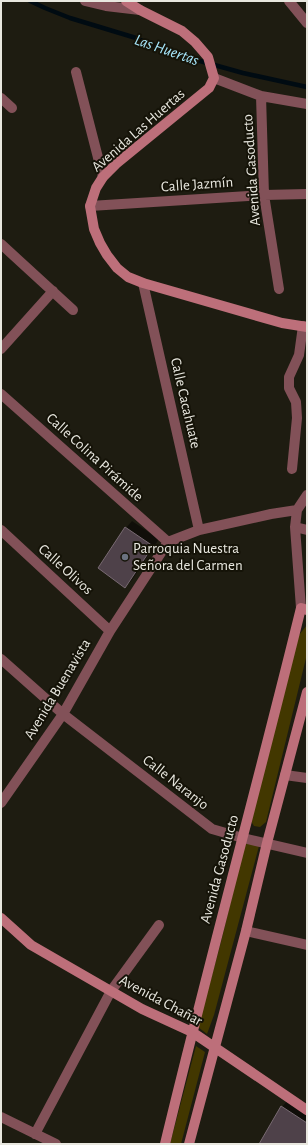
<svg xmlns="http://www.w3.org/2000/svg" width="308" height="1145" viewBox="0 0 308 1145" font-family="'Alegreya Sans',sans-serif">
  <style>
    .green { fill: #423700 }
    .shadow { fill: #0007 }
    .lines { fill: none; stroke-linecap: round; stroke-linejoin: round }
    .stream { stroke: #000b12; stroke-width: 4.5 }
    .building { fill: #4e4149; stroke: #786a72 }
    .street { stroke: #825158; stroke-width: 10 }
    .secondary { stroke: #bd6f7a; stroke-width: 10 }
    .worship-dot { fill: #6b7280; stroke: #151308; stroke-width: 1.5 }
    .labels { text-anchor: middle; stroke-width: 4; stroke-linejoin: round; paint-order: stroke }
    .street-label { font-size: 15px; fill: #e8e7df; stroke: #151308 }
    .poi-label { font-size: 15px; fill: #e8e7df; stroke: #151308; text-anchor: start }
    .water-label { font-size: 16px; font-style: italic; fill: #a7e7fc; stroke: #151308 }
  </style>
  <rect width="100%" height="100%" fill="#1e1c11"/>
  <path class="green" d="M 307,625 L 307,654 L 266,822 L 260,827 L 254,826 L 251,821 L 299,635 Z
    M 247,843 L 259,846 L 214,1015 L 207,1034 L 198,1027 L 221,942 L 244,847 Z
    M 196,1046 L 205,1052 L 181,1144 L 170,1144 Z"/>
  <path class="shadow" d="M 132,521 L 159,539 L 132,580 L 125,587 L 126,528 Z
    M 287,1101 L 307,1114 L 307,1144 L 260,1144 L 282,1107 Z"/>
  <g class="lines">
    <path class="stream" d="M 30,1 L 45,8 L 70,18 L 136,38 L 175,54 L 243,73 L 307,87"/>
  </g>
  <path class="building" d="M 125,527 L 153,546 L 125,588 L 98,568 Z
    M 281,1106 L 307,1123 L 307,1144 L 259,1144 Z"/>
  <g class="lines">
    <path class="street" d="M 85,1 L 106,6 L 140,10
      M 289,1 L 307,23
      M 76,72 L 103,177
      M 214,78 L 261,96 L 307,104
      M 261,96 L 264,195 L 279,289
      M 1,98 L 12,108
      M 90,206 L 264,195 L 307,194
      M 1,244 L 73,310
      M 143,283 L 199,530
      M 1,349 L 53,291
      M 1,394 L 168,542
      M 292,469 L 297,418 L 296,402 L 289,388 L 289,377 L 299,355 L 303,326
      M 295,527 L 307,530
      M 1,530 L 110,631
      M 168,542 L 199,530 L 271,514 L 297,510
      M 301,608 L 295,527 L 297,510 L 307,495
      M 1,659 L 63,714 L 212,829 L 243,838 L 307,853
      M 285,775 L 307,778
      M 1,803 L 63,714 L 110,631 L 168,542
      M 246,931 L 307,945
      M 1,1117 L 56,1144
      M 35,1134 L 111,991 L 159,925"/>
    <path class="secondary" d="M 126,1 L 140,10 L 182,31 L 195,42 L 208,57 L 214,78 L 209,88 L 116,164 L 103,177 L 96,188 L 90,206 L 94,229 L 100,243 L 107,255 L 117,268 L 128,277 L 143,283 L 282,323 L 307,327
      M 1,918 L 31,945 L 142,1009 L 192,1032 L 307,1110
      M 165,1144 C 208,965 257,787 301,608 L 307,610
      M 189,1144 L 246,931 L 267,843 L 307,692"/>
  </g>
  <circle class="worship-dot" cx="125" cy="557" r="4"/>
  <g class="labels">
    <g class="street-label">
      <text transform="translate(138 130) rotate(-41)" y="5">Avenida Las Huertas</text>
      <text transform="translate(251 170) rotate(-94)" y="5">Avenida Gasoducto</text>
      <text transform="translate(197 184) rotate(-4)" y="5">Calle Jazmín</text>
      <text transform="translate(186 403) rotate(77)" y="5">Calle Cacahuate</text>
      <text transform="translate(95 457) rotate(42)" y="5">Calle Colina Pirámide</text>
      <text transform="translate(66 569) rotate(42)" y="5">Calle Olivos</text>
      <text transform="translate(57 689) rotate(-59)" y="5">Avenida Buenavista</text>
      <text transform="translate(176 782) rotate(38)" y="5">Calle Naranjo</text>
      <text transform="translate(219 869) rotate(-75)" y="5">Avenida Gasoducto</text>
      <text transform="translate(161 1000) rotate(28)" y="5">Avenida Chañar</text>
    </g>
    <g class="poi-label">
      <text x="133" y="553">Parroquia Nuestra<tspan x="133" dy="17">Señora del Carmen</tspan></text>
    </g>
    <g class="water-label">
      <text transform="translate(167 49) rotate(19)" y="6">Las Huertas</text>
    </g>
  </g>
  <rect width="308" height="1145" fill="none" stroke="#e8e7df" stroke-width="4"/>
</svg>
